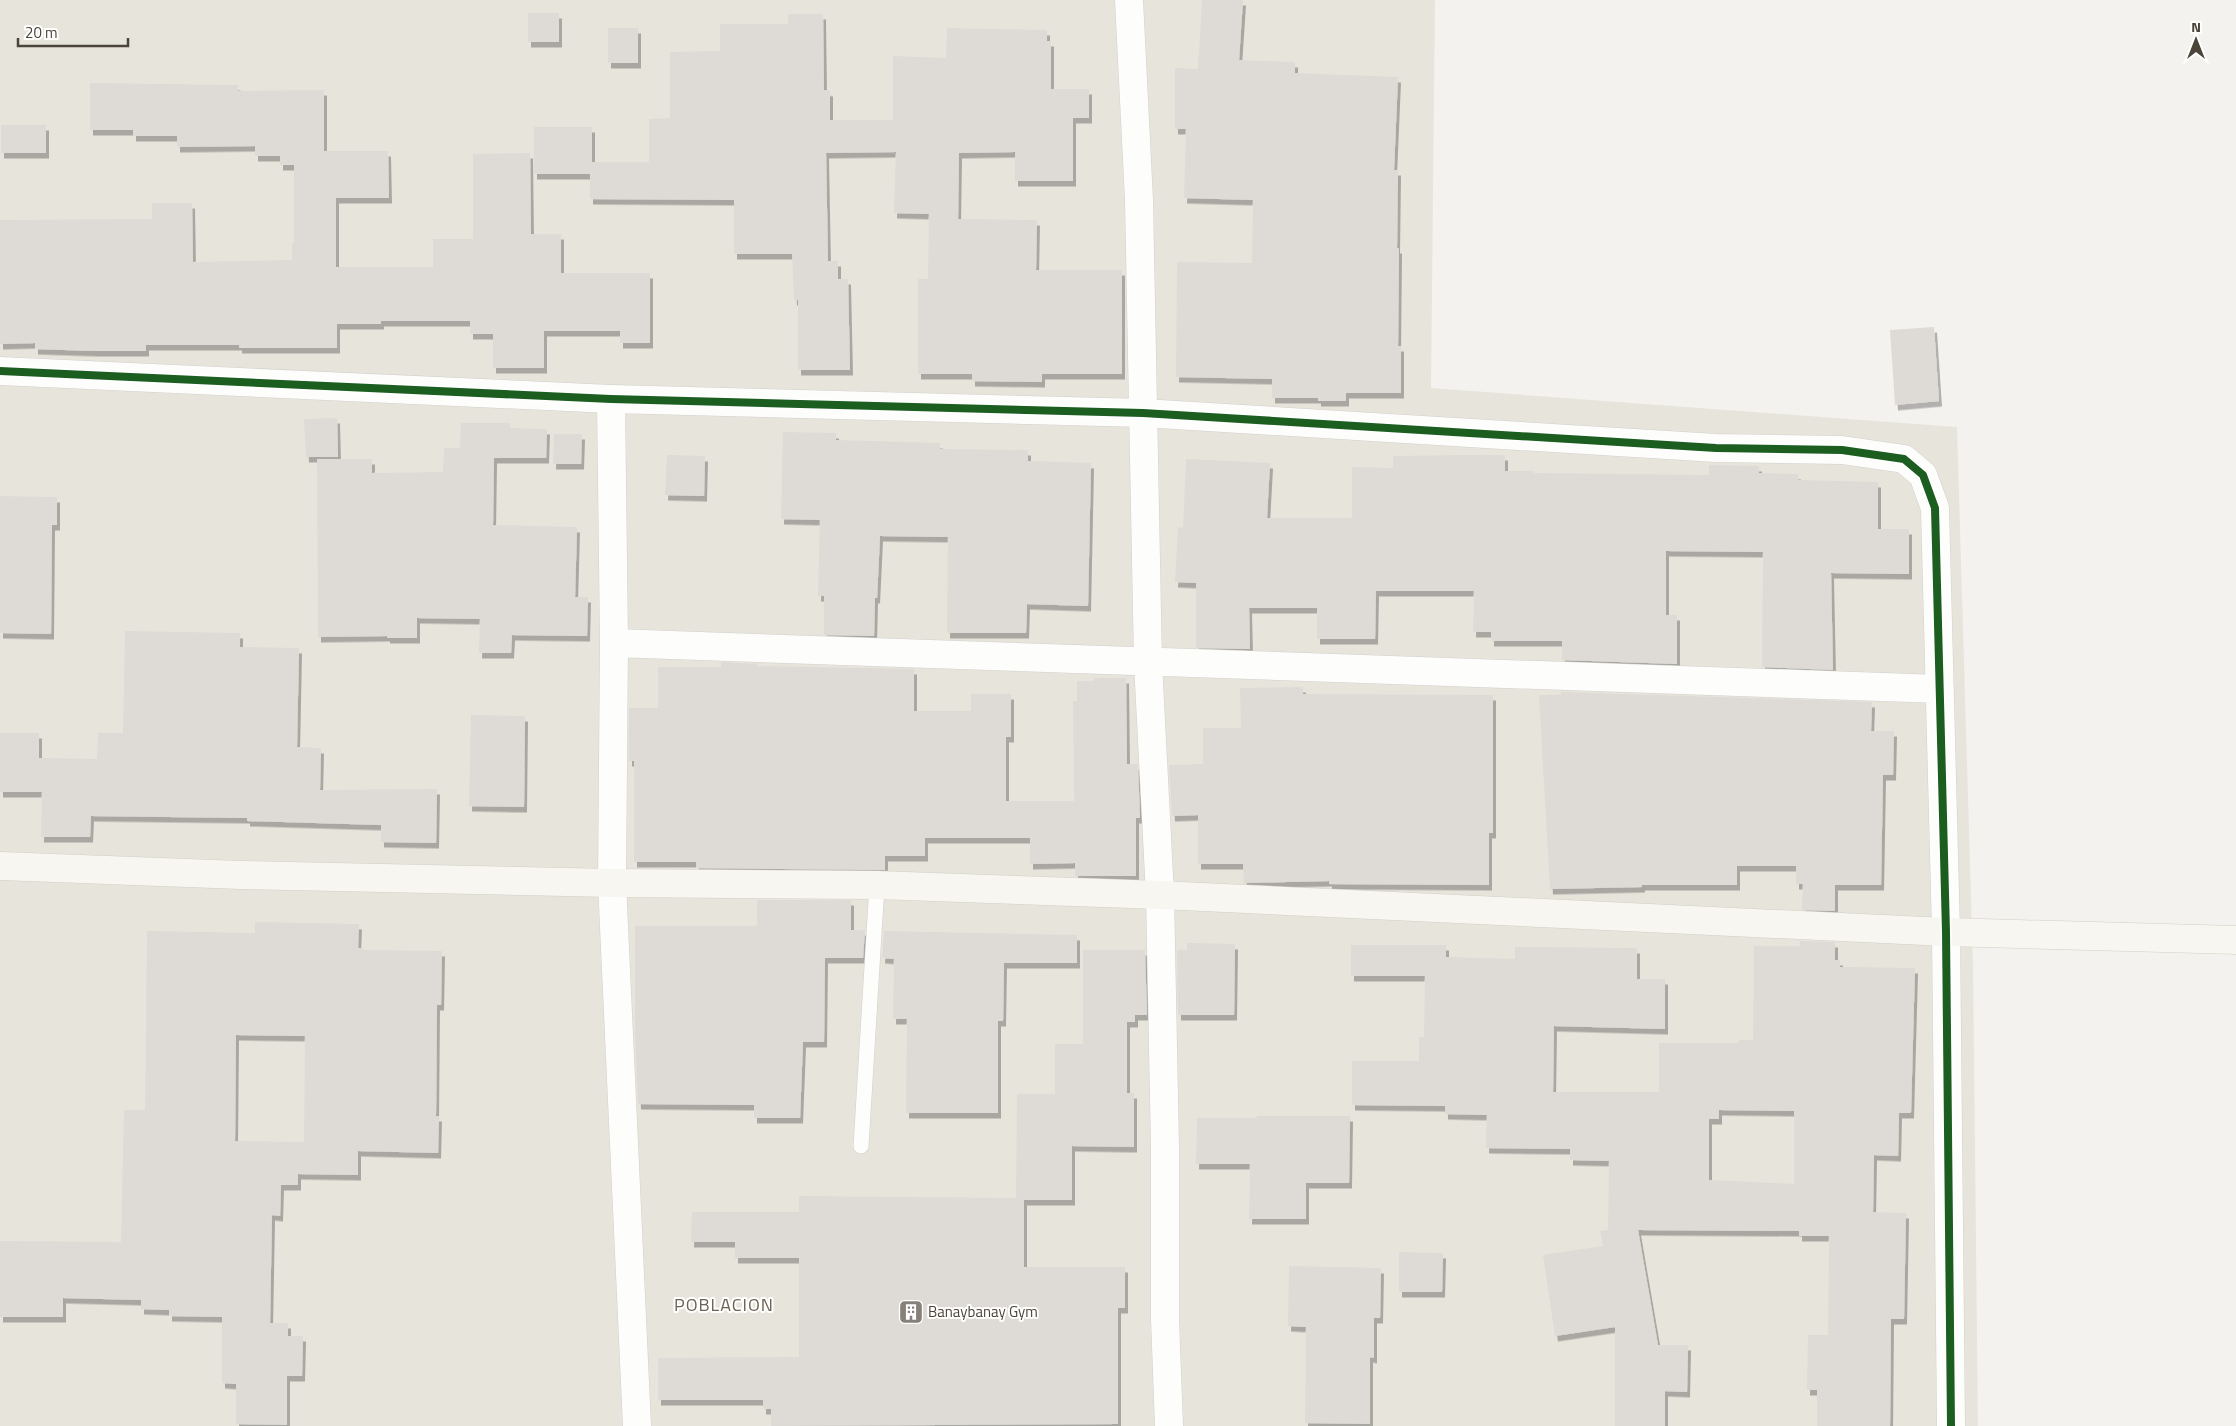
<svg xmlns="http://www.w3.org/2000/svg" width="2236" height="1426" viewBox="0 0 2236 1426" font-family="'Titillium Web',sans-serif">
  <style>
    .residential { fill: #e7e4dc }
    .building { fill: #dedbd6; fill-rule: evenodd; filter: url(#shadow) }
    .lines { fill: none; stroke-linecap: round; stroke-linejoin: round }
    .lane-casing { stroke: #d2d0cb; stroke-width: 16 }
    .street-casing { stroke: #d2d0cb; stroke-width: 29 }
    .secondary-casing { stroke: #d3cfc5; stroke-width: 29 }
    .lane { stroke: #fdfdfc; stroke-width: 15 }
    .street { stroke: #fdfdfc; stroke-width: 28 }
    .secondary { stroke: #f7f6f1; stroke-width: 28 }
    .cycleway-casing { stroke: #fff; stroke-width: 11 }
    .cycleway { stroke: #1b5e20; stroke-width: 8 }
    .labels { text-anchor: middle; stroke-width: 4; stroke-linejoin: round; paint-order: stroke }
    .poi-label { font-size: 15px; fill: #4b4439; stroke: #fff; text-anchor: start }
    .quarter-label { font-size: 18px; letter-spacing: 1px; fill: #6e6250; stroke: #fff }
  </style>
  <defs>
    <filter id="shadow"><feDropShadow dx="3" dy="5.5" stdDeviation="0" flood-color="#0004"/></filter>
  </defs>
  <rect width="100%" height="100%" fill="#f4f2ee"/>
  <path class="residential" d="M 0,0 L 1435,0 L 1431,388 L 1957,427 L 1973,965 L 1978,1426 L 0,1426 Z"/>
  <path class="building" d="M 1202,0 L 1243,0 L 1239,60 L 1295,62 L 1295,73 L 1398,77 L 1394,170 L 1398,170 L 1397,248 L 1399,248 L 1398,346 L 1401,346 L 1401,393 L 1346,393 L 1346,401 L 1318,401 L 1318,398 L 1272,398 L 1272,379 L 1176,377 L 1177,262 L 1252,263 L 1253,200 L 1184,198 L 1186,129 L 1175,129 L 1175,68 L 1198,69 Z
    M 528,13 L 559,13 L 559,42 L 528,42 Z
    M 788,14 L 823,14 L 824,90 L 830,91 L 830,120 L 893,120 L 893,56 L 946,58 L 947,28 L 1047,30 L 1047,41 L 1051,41 L 1051,89 L 1089,89 L 1089,118 L 1073,118 L 1073,181 L 1015,181 L 1015,152 L 959,153 L 958,219 L 1037,220 L 1036,270 L 1122,270 L 1122,374 L 1042,374 L 1042,382 L 972,381 L 972,374 L 918,374 L 918,279 L 928,279 L 929,214 L 894,213 L 896,152 L 826,153 L 828,261 L 838,261 L 838,279 L 848,279 L 850,370 L 798,370 L 798,300 L 794,300 L 792,254 L 734,254 L 734,200 L 590,199 L 590,174 L 534,174 L 534,127 L 592,127 L 592,162 L 649,162 L 649,119 L 670,118 L 670,52 L 720,51 L 720,24 L 788,24 Z
    M 608,28 L 638,28 L 638,63 L 608,63 Z
    M 90,83 L 238,85 L 238,91 L 324,90 L 324,151 L 388,151 L 389,198 L 336,198 L 336,267 L 433,267 L 433,239 L 473,239 L 473,154 L 530,153 L 531,234 L 561,234 L 561,273 L 650,273 L 650,343 L 620,343 L 620,331 L 544,331 L 544,368 L 493,368 L 493,334 L 470,334 L 470,321 L 381,321 L 381,324 L 337,324 L 337,348 L 239,348 L 239,345 L 146,345 L 146,351 L 94,351 L 35,349 L 35,343 L 0,344 L 0,220 L 152,219 L 152,203 L 192,203 L 193,262 L 292,260 L 292,243 L 294,243 L 294,165 L 280,165 L 280,156 L 255,156 L 255,146 L 177,147 L 177,136 L 133,136 L 133,130 L 90,130 Z
    M 1,125 L 46,125 L 46,153 L 1,153 Z
    M 1934,327 L 1939,401 L 1895,405 L 1890,330 Z
    M 337,418 L 338,457 L 306,457 L 304,419 Z
    M 461,423 L 510,423 L 510,428 L 547,429 L 546,458 L 494,458 L 493,525 L 577,527 L 575,597 L 588,597 L 587,636 L 512,635 L 511,653 L 479,653 L 480,619 L 417,618 L 417,638 L 387,638 L 387,636 L 318,637 L 317,459 L 372,459 L 372,473 L 443,472 L 444,448 L 460,448 Z
    M 783,432 L 836,433 L 836,440 L 940,443 L 940,449 L 1028,450 L 1028,461 L 1091,463 L 1088,606 L 1027,604 L 1026,633 L 947,633 L 948,537 L 880,536 L 877,598 L 875,598 L 874,636 L 824,635 L 824,596 L 818,596 L 820,520 L 781,519 Z
    M 554,434 L 582,434 L 581,464 L 553,464 Z
    M 667,455 L 705,456 L 704,496 L 665,495 Z
    M 1471,455 L 1505,455 L 1505,471 L 1534,471 L 1534,473 L 1709,475 L 1709,465 L 1759,466 L 1759,473 L 1798,474 L 1798,480 L 1878,482 L 1878,529 L 1909,529 L 1909,574 L 1831,573 L 1833,670 L 1762,667 L 1763,552 L 1666,551 L 1666,615 L 1677,615 L 1677,664 L 1562,660 L 1562,641 L 1491,641 L 1491,632 L 1473,632 L 1474,591 L 1376,591 L 1375,639 L 1317,639 L 1317,608 L 1249,608 L 1250,649 L 1196,648 L 1196,583 L 1175,582 L 1178,527 L 1183,528 L 1186,459 L 1270,463 L 1267,518 L 1352,518 L 1352,467 L 1393,468 L 1393,456 Z
    M 0,496 L 57,497 L 57,525 L 52,525 L 51,634 L 0,633 Z
    M 125,631 L 240,633 L 240,647 L 299,648 L 297,747 L 321,748 L 320,790 L 437,789 L 436,843 L 381,842 L 381,825 L 247,821 L 247,818 L 91,816 L 90,837 L 41,837 L 42,792 L 0,792 L 0,733 L 39,733 L 39,758 L 97,759 L 98,733 L 123,733 Z
    M 721,662 L 757,664 L 757,666 L 914,669 L 914,711 L 971,711 L 971,694 L 1011,694 L 1011,737 L 1006,737 L 1006,801 L 1074,801 L 1073,701 L 1077,701 L 1077,681 L 1094,681 L 1094,678 L 1126,678 L 1127,764 L 1138,764 L 1140,818 L 1136,818 L 1136,876 L 1075,876 L 1075,863 L 1030,864 L 1030,838 L 925,838 L 925,856 L 885,856 L 885,870 L 696,868 L 696,862 L 634,862 L 634,761 L 629,761 L 629,708 L 658,708 L 658,667 L 721,667 Z
    M 1303,687 L 1303,694 L 1493,695 L 1493,833 L 1489,833 L 1489,885 L 1329,884 L 1329,881 L 1244,883 L 1243,864 L 1198,864 L 1198,815 L 1172,816 L 1169,765 L 1203,764 L 1203,728 L 1241,728 L 1240,688 Z
    M 1561,692 L 1872,702 L 1871,731 L 1894,731 L 1893,775 L 1883,775 L 1881,885 L 1835,885 L 1835,911 L 1802,910 L 1803,884 L 1796,884 L 1796,866 L 1737,866 L 1737,885 L 1642,885 L 1642,887 L 1550,889 L 1539,695 L 1561,695 Z
    M 471,715 L 525,716 L 524,807 L 469,806 Z
    M 757,900 L 851,900 L 851,930 L 865,930 L 863,958 L 825,958 L 824,1042 L 803,1042 L 800,1118 L 754,1118 L 754,1105 L 638,1104 L 635,1033 L 635,926 L 753,926 L 757,925 Z
    M 255,922 L 359,924 L 358,948 L 363,948 L 363,950 L 442,951 L 441,1005 L 437,1005 L 436,1116 L 439,1116 L 438,1153 L 358,1151 L 358,1175 L 298,1174 L 298,1185 L 281,1185 L 280,1216 L 272,1215 L 270,1323 L 288,1323 L 288,1336 L 303,1336 L 302,1376 L 287,1376 L 287,1425 L 236,1424 L 236,1384 L 222,1383 L 222,1317 L 169,1316 L 169,1310 L 141,1309 L 141,1300 L 63,1298 L 63,1317 L 0,1317 L 0,1241 L 121,1242 L 124,1110 L 145,1110 L 147,931 L 255,933 ZM 236,1035 L 305,1036 L 304,1142 L 235,1141 Z
    M 884,931 L 1077,935 L 1077,963 L 1004,963 L 1003,1021 L 998,1021 L 998,1113 L 906,1113 L 907,1019 L 893,1019 L 894,959 L 882,958 Z
    M 1800,941 L 1835,942 L 1835,960 L 1840,960 L 1840,967 L 1915,968 L 1911,1113 L 1899,1113 L 1898,1156 L 1874,1155 L 1873,1212 L 1906,1213 L 1904,1319 L 1891,1319 L 1890,1426 L 1817,1426 L 1817,1390 L 1807,1390 L 1808,1335 L 1828,1335 L 1829,1236 L 1799,1236 L 1799,1231 L 1638,1230 L 1658,1345 L 1688,1345 L 1687,1392 L 1665,1391 L 1665,1426 L 1615,1426 L 1615,1327 L 1555,1336 L 1543,1255 L 1603,1246 L 1600,1231 L 1608,1230 L 1609,1161 L 1570,1160 L 1570,1149 L 1486,1148 L 1487,1115 L 1445,1114 L 1445,1106 L 1352,1105 L 1352,1061 L 1419,1061 L 1419,1037 L 1424,1037 L 1425,976 L 1351,976 L 1351,945 L 1446,945 L 1446,957 L 1515,959 L 1515,947 L 1637,948 L 1637,979 L 1665,979 L 1665,1029 L 1554,1026 L 1553,1092 L 1659,1092 L 1659,1043 L 1739,1043 L 1739,1040 L 1753,1040 L 1754,946 L 1800,946 ZM 1719,1110 L 1794,1111 L 1794,1184 L 1709,1180 L 1709,1119 L 1719,1119 Z
    M 1187,943 L 1235,944 L 1234,1015 L 1178,1015 L 1177,950 L 1187,950 Z
    M 1083,950 L 1145,950 L 1147,1015 L 1135,1015 L 1135,1022 L 1127,1022 L 1127,1093 L 1134,1093 L 1134,1147 L 1072,1146 L 1072,1200 L 1024,1200 L 1024,1267 L 1125,1267 L 1125,1308 L 1118,1308 L 1118,1424 L 771,1426 L 771,1409 L 763,1409 L 763,1400 L 658,1400 L 658,1358 L 799,1357 L 799,1258 L 735,1258 L 735,1242 L 691,1242 L 692,1212 L 799,1212 L 799,1196 L 1016,1198 L 1017,1094 L 1055,1094 L 1055,1044 L 1083,1044 Z
    M 1257,1116 L 1350,1116 L 1349,1183 L 1306,1183 L 1306,1219 L 1249,1219 L 1250,1164 L 1196,1164 L 1197,1118 L 1257,1118 Z
    M 1399,1252 L 1443,1253 L 1442,1292 L 1399,1292 Z
    M 1289,1266 L 1381,1268 L 1380,1318 L 1374,1318 L 1374,1358 L 1370,1357 L 1370,1424 L 1305,1423 L 1306,1327 L 1288,1326 Z"/>
  <g class="lines">
    <defs>
      <path id="lane" d="M 861,1146 L 877,885"/>
      <path id="street" d="M 1129,0 L 1139,200 L 1148,663 L 1160,895 L 1165,1147 L 1165,1319 L 1169,1426
        M 0,371 L 611,399 L 1143,413 L 1716,448 L 1842,450 L 1904,459 L 1923,475 L 1935,508 L 1946,932 L 1951,1426
        M 611,399 L 614,643 L 612,883 L 637,1426
        M 614,643 L 1940,689"/>
      <path id="secondary" d="M 0,866 L 241,875 L 612,883 L 877,885 L 1160,895 L 1946,932 L 2236,940"/>
    </defs>
    <use href="#lane" class="lane-casing"/>
    <use href="#street" class="street-casing"/>
    <use href="#secondary" class="secondary-casing"/>
    <use href="#lane" class="lane"/>
    <use href="#street" class="street"/>
    <use href="#secondary" class="secondary"/>
    <defs>
      <path id="cycleway" d="M 0,371 L 611,399 L 1143,413 L 1716,448 L 1842,450 L 1904,459 L 1923,475 L 1935,508 L 1946,932 L 1951,1426"/>
    </defs>
    <use href="#cycleway" class="cycleway-casing"/>
    <use href="#cycleway" class="cycleway"/>
  </g>
  <defs>
    <symbol id="building-square" viewBox="-11 -11 22 22"><rect x="-9" y="-9" width="18" height="18" rx="4" fill="#868178" stroke="#fff"/><path d="M-4-6H4V6H1V3H-1V6H-4ZM-2.5-4.3h1.7v1.8h-1.7ZM.8-4.3h1.7v1.8H.8ZM-2.5-1h1.7V.8h-1.7ZM.8-1h1.7V.8H.8Z" fill="#fff"/></symbol>
  </defs>
  <g fill-rule="evenodd">
    <use href="#building-square" x="897" y="1298" width="28" height="28"/>
  </g>
  <g class="labels">
    <g class="poi-label">
      <text x="928" y="1317">Banaybanay Gym</text>
    </g>
    <g class="quarter-label">
      <text x="724" y="1311">POBLACION</text>
    </g>
  </g>
  <g transform="translate(2196 40)" stroke="#ffffff" stroke-width="4" paint-order="stroke">
  <path d="M0-4L9 19L0 12L-9 19Z" fill="#4b4439"/>
  <text y="-8" font-size="14" font-weight="bold" text-anchor="middle" fill="#4b4439">N</text>
  </g>
  <path d="M18 38v8h110v-8" fill="none" stroke="#4b4439" stroke-width="2.5"/>
  <text x="25" y="38" font-size="15" fill="#4b4439" stroke="#ffffff" stroke-width="4" paint-order="stroke">20 m</text>
</svg>
